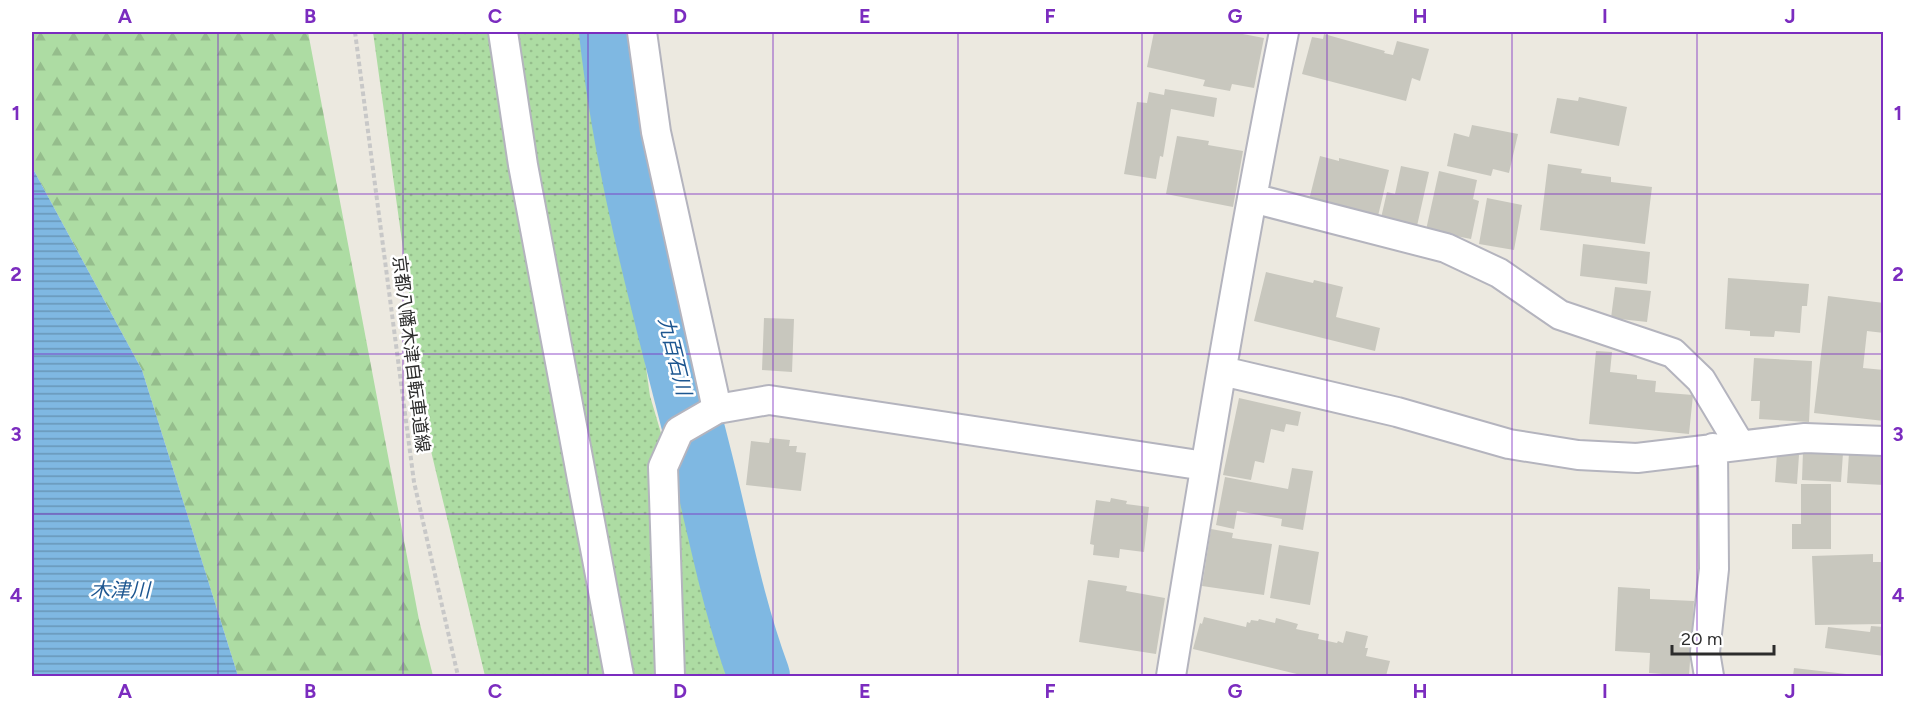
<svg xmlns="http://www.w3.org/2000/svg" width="1915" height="708" viewBox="0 0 1915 708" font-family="Figtree,'Noto Sans JP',sans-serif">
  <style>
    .grass { fill: url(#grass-dots) }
    .forest { fill: url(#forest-firs) }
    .water { fill: url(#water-rules) }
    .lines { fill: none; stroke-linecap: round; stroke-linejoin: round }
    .river { stroke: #7fb8e2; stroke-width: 62 }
    .building { fill: #c8c7be }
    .minor-casing { stroke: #b4b4be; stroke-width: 32 }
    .path { stroke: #c8c8c8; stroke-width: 4; stroke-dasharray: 4.5 3; stroke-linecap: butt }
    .minor { stroke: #fff; stroke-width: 28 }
    .grid { fill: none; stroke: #7b2cbf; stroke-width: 1.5; stroke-opacity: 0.55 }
    .labels { text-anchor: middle; stroke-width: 5; stroke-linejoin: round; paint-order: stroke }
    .street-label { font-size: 18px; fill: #2c2c2c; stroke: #fff }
    .water-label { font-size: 20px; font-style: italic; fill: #1d5690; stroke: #fff }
    .neatline { fill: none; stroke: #7b2cbf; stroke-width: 2 }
    .grid-label { font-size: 20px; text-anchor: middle; font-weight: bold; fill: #7b2cbf }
  </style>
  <defs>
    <pattern id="grass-dots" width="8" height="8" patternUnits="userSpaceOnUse" patternTransform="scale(1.5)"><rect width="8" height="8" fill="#addca3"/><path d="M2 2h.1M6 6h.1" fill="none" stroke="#95bd8c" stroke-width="1.8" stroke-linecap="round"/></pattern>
    <pattern id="forest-firs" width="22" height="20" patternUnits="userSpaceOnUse" patternTransform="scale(1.5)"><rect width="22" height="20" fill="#addca3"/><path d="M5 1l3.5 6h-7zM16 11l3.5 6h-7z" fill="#95bd8c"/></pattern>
    <pattern id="water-rules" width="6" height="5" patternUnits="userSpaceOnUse" patternTransform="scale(1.5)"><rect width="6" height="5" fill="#7fb8e2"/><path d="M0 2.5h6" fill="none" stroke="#6896b7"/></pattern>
  </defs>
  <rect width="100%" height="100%" fill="#ece9e0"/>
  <path class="grass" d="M 373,32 L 599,32 L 650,396 L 733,676 L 485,676 L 431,451 Z"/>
  <path class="forest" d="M 32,32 L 308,32 L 419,620 L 433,676 L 238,676 L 142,370 L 32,167 Z"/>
  <path class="water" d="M 32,167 L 142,370 L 238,676 L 33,676 Z"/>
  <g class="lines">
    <path class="river" d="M 610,32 C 626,178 666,319 702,462 C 720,534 733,606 759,676"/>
  </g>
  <path class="building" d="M 1154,32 L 1232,32 L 1264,38 L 1254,88 L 1232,84 L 1230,91 L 1203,86 L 1205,80 L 1147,67 Z
    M 1324,34 L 1385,51 L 1384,53 L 1393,55 L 1397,41 L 1429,49 L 1420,81 L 1412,78 L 1406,101 L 1302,74 L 1312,37 L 1323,39 Z
    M 1165,89 L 1217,98 L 1214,117 L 1171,109 L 1163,157 L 1160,156 L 1156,179 L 1124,174 L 1137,102 L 1147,103 L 1149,92 L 1164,95 Z
    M 1579,97 L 1627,107 L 1619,146 L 1550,133 L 1557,98 L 1578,101 Z
    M 1472,125 L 1518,134 L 1509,173 L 1493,169 L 1491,176 L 1447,166 L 1454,133 L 1469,137 Z
    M 1177,136 L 1209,141 L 1208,145 L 1243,151 L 1233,207 L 1166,194 Z
    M 1320,156 L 1339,161 L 1339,158 L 1389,170 L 1378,216 L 1309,200 Z
    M 1548,164 L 1582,169 L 1581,173 L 1611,177 L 1611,182 L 1652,187 L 1645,244 L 1540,230 Z
    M 1401,166 L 1429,172 L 1417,226 L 1381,218 L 1387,192 L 1395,194 Z
    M 1439,171 L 1477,180 L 1473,199 L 1479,201 L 1471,239 L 1426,230 Z
    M 1487,198 L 1522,205 L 1514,250 L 1479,244 Z
    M 1583,244 L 1650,252 L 1647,284 L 1580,276 Z
    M 1266,272 L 1313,283 L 1314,280 L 1343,287 L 1336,317 L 1380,328 L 1375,351 L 1254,321 Z
    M 1728,278 L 1809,284 L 1807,306 L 1802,306 L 1800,333 L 1775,331 L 1774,337 L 1750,336 L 1750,331 L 1725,329 Z
    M 1615,287 L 1651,291 L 1647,322 L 1611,318 Z
    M 1828,296 L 1884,303 L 1884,333 L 1867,331 L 1863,368 L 1884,370 L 1884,421 L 1814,413 Z
    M 764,318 L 794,319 L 792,372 L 762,370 Z
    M 1596,351 L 1612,352 L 1610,372 L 1637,375 L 1637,379 L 1656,381 L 1655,392 L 1693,395 L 1689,434 L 1589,424 Z
    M 1754,358 L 1812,361 L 1809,422 L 1759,419 L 1760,401 L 1751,401 Z
    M 1239,398 L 1301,412 L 1298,426 L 1286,424 L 1284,432 L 1271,429 L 1264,463 L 1255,461 L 1251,480 L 1223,475 Z
    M 770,438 L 790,440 L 789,446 L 797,446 L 796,452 L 806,453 L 801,491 L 746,485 L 751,441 L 769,443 Z
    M 1803,451 L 1843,453 L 1841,482 L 1802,480 Z
    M 1777,453 L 1799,455 L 1797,484 L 1775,482 Z
    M 1849,453 L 1884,455 L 1884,485 L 1847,483 Z
    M 1292,468 L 1313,471 L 1303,530 L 1281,526 L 1282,519 L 1237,511 L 1234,529 L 1216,525 L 1225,477 L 1288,489 Z
    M 1801,484 L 1831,484 L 1831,549 L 1792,549 L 1792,524 L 1801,524 Z
    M 1111,498 L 1127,501 L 1126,504 L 1149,507 L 1144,552 L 1120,549 L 1119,558 L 1093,555 L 1094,545 L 1090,544 L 1096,500 L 1110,502 Z
    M 1211,529 L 1233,533 L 1232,538 L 1272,544 L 1264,595 L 1202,586 Z
    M 1279,545 L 1319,552 L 1310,605 L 1270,598 Z
    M 1873,554 L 1873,562 L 1884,562 L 1884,624 L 1815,625 L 1812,556 Z
    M 1088,580 L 1127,586 L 1126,591 L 1165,598 L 1156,654 L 1079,642 Z
    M 1618,587 L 1650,589 L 1650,599 L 1694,601 L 1689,676 L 1649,673 L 1650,653 L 1615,651 Z
    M 1204,617 L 1246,627 L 1247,622 L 1250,623 L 1251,620 L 1258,621 L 1259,619 L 1275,623 L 1276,618 L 1298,624 L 1296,629 L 1319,634 L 1318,639 L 1337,643 L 1338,641 L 1343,643 L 1346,631 L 1368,636 L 1365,648 L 1368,648 L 1366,656 L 1390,661 L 1386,676 L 1317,676 L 1308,674 L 1307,676 L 1305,676 L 1193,649 L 1200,623 L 1202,624 Z
    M 1871,626 L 1884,627 L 1884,656 L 1825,648 L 1828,627 L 1870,632 Z
    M 1794,668 L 1855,675 L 1855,676 L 1793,676 Z"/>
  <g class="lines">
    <defs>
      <path id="minor" d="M 503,32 L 523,165 L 619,676
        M 642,32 L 656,132 L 717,409
        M 1252,198 L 1446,248 L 1499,273 L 1560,315 L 1673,353 L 1701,380 L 1740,445
        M 1222,371 L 1397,412 L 1509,444 L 1578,455 L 1637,458 L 1805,438 L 1884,441
        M 670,676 L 663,467 L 679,431 L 717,409 L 769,400 L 1205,466
        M 1171,676 C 1206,461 1241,245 1284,32
        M 1709,676 L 1705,652 L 1714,569 L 1713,448"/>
    </defs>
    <use href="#minor" class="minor-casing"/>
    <path class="path" d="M 355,32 L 414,482 L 458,676"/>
    <use href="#minor" class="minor"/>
  </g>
  <path class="grid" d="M 218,32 L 218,676M 403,32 L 403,676M 588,32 L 588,676M 773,32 L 773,676M 958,32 L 958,676M 1142,32 L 1142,676M 1327,32 L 1327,676M 1512,32 L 1512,676M 1697,32 L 1697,676M 32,194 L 1884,194M 32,354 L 1884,354M 32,514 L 1884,514"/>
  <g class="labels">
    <g class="street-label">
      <text transform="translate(411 354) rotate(83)" y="6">京都八幡木津自転車道線</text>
    </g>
    <g class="water-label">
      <text transform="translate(675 356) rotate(76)" y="7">九百石川</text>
      <text x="120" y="597">木津川</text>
    </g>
  </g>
  <rect width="1915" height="708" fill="none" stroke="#ffffff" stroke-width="66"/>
  <path d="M1672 645v9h102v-9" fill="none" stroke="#2c2c2c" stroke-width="3"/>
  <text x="1681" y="645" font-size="18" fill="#2c2c2c" stroke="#ffffff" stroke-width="4.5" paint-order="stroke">20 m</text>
  <rect x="33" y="33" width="1849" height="642" class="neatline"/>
  <g class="grid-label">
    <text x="125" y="23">A</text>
    <text x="310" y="23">B</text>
    <text x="495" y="23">C</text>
    <text x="680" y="23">D</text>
    <text x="865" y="23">E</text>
    <text x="1050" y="23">F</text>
    <text x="1235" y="23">G</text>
    <text x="1420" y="23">H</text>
    <text x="1605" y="23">I</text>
    <text x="1790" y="23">J</text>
    <text x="16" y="120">1</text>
    <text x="1898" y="120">1</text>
    <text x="16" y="281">2</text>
    <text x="1898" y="281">2</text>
    <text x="16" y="441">3</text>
    <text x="1898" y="441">3</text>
    <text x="16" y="602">4</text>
    <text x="1898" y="602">4</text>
    <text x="125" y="698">A</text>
    <text x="310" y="698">B</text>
    <text x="495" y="698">C</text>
    <text x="680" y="698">D</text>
    <text x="865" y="698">E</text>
    <text x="1050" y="698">F</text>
    <text x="1235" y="698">G</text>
    <text x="1420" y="698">H</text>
    <text x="1605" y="698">I</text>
    <text x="1790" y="698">J</text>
  </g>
</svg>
